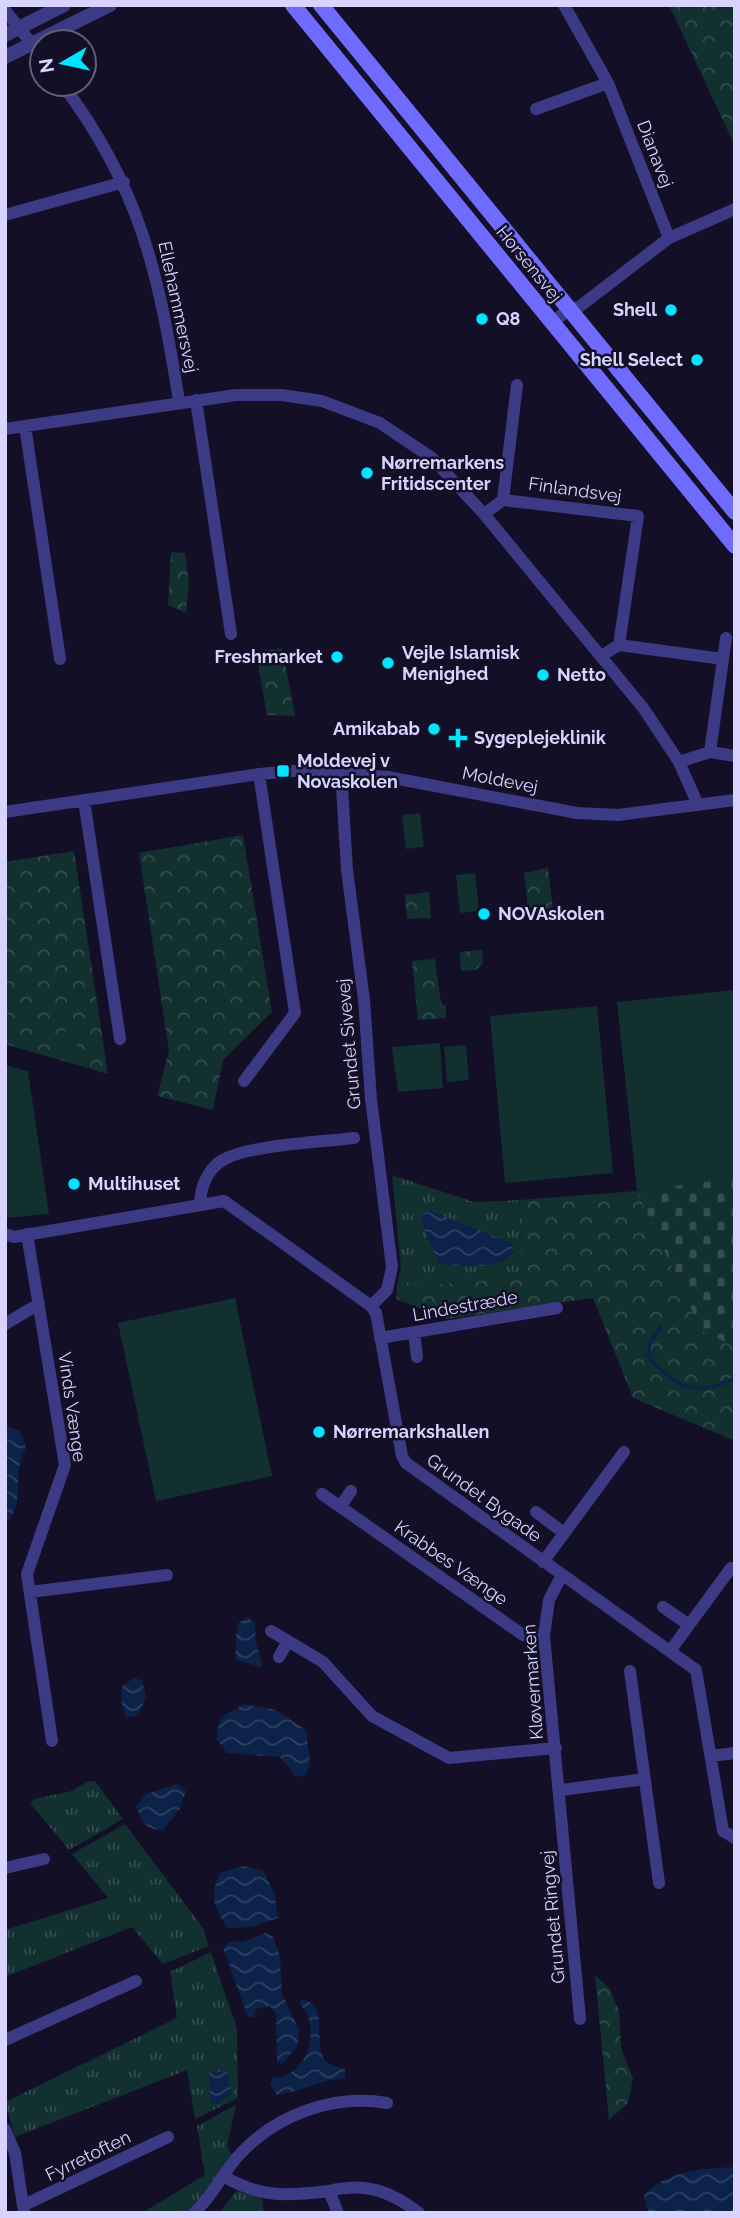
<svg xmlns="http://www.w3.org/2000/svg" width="740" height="2218" viewBox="0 0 740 2218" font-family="Raleway,sans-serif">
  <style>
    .grass { fill: url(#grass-tufts) }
    .forest { fill: url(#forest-crowns) }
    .cemetery { fill: url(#cemetery-stones) }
    .garden { fill: #12302f }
    .water { fill: url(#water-waves) }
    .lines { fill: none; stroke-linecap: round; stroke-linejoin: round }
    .stream { stroke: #0c2248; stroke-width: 3.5 }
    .minor { stroke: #3d3a85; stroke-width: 12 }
    .tertiary { stroke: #3d3a85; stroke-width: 14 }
    .secondary { stroke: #6f6bff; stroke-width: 16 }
    .poi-dot { fill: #00e5ff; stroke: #130f26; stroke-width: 2.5 }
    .labels { text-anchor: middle; stroke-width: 5; stroke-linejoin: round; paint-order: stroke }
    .street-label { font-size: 18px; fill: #d9d4ff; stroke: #130f26 }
    .poi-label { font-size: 18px; font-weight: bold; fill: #d9d4ff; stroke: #130f26; text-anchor: start }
  </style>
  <defs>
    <pattern id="grass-tufts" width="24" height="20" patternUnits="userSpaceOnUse" patternTransform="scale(1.75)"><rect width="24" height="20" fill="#12302f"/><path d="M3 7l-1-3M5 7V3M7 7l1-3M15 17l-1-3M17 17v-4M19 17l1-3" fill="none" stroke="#344d4e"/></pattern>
    <pattern id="forest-crowns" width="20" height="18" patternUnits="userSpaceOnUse" patternTransform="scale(1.75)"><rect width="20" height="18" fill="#12302f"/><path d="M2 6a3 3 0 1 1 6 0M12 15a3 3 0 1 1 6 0" fill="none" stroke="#344d4e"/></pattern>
    <pattern id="cemetery-stones" width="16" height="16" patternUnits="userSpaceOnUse" patternTransform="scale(1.75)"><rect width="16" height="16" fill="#12302f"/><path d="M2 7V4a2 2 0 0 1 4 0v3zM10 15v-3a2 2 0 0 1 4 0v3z" fill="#344d4e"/></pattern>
    <pattern id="water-waves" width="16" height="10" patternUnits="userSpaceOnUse" patternTransform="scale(1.75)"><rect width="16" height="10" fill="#0c2248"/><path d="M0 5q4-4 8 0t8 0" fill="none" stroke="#2f4163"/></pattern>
  </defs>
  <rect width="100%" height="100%" fill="#130f26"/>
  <path class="grass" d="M 392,1175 L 474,1202 L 519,1200 L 522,1273 L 469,1283 L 397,1286 L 401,1267 Z
    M 88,1781 L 95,1781 L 123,1819 L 69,1850 L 30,1803 L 34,1799 L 72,1791 Z
    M 125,1824 L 203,1928 L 209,1946 L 163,1964 L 132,1927 L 5,1977 L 5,1930 L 108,1898 L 72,1854 Z
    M 211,1952 L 237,2029 L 238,2098 L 195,2119 L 187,2070 L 15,2137 L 5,2102 L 177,2018 L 170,1972 Z
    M 236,2105 L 227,2146 L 232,2155 L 205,2194 L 185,2213 L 142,2213 L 205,2175 L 197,2126 Z
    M 236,2191 L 262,2198 L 264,2213 L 219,2213 Z"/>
  <path class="forest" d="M 669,5 L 732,5 L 735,13 L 735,146 Z
    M 171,552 L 185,553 L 189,583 L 186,613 L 168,605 Z
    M 282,648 L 295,716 L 267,715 L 256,652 Z
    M 243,835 L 272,1012 L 223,1060 L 213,1110 L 157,1096 L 169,1051 L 139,853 Z
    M 74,851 L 108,1074 L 5,1044 L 5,862 Z
    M 548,868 L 554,916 L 529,916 L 524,873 Z
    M 429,892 L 431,918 L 407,919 L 405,895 Z
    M 482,950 L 483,963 L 476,970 L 461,971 L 460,952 Z
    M 435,959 L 441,1003 L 446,1006 L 446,1018 L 418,1020 L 412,961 Z
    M 637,1191 L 701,1330 L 735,1347 L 735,1441 L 633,1398 L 593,1298 L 447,1319 L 396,1299 L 397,1286 L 469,1283 L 522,1273 L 519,1200 Z
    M 595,1975 L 610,1989 L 619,2011 L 621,2048 L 633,2078 L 628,2103 L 609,2120 Z"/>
  <path class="cemetery" d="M 735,1176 L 735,1347 L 701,1330 L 637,1191 Z"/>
  <path class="garden" d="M 420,813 L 424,847 L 406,849 L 402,815 Z
    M 475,873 L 479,911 L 460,913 L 456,875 Z
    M 735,990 L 735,1178 L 637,1191 L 617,1002 Z
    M 597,1006 L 613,1173 L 505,1183 L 490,1016 Z
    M51 1044a13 13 0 1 1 26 0a13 13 0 1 1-26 0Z
    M 440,1043 L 443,1088 L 398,1092 L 392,1047 Z
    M 466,1045 L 469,1080 L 447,1082 L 444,1047 Z
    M 5,1065 L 28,1071 L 49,1214 L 5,1218 Z
    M 235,1298 L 272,1476 L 156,1501 L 118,1323 Z"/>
  <path class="water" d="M 431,1211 L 511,1243 L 514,1251 C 499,1272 461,1266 439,1264 L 421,1221 L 423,1213 Z
    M 5,1426 L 20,1431 L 26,1448 C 11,1474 26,1496 9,1521 L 5,1520 Z
    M 247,1617 L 255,1623 L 256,1643 L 263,1665 L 260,1667 L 235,1659 L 237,1624 Z
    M 134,1678 L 142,1680 L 146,1696 L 139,1715 L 126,1718 L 121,1701 L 122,1686 Z
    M 244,1704 L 276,1710 L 306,1730 L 310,1763 L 306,1775 L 296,1777 L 280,1757 L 227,1753 L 216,1739 L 220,1718 Z
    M 177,1784 L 186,1791 L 180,1809 L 163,1830 C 145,1830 142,1822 136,1806 L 146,1794 Z
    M 243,1866 L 263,1870 L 274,1893 L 278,1918 L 252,1927 L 228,1928 C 214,1908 209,1896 220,1873 Z
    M 265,1933 L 273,1937 L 280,1956 L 282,1994 L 299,2030 L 298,2045 L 282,2064 L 277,2062 L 276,2014 L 270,2006 L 256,2009 L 254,2017 L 248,2017 L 223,1948 L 230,1941 L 243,1942 Z
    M 301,2000 C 333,2000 309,2051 328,2063 C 333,2066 340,2067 345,2069 L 345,2078 C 322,2079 301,2092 277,2095 L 270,2084 L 272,2078 C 307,2079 323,2027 300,2004 Z
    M 209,2072 L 227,2072 L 232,2094 L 218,2103 L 211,2104 Z
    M 735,2167 L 735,2213 L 648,2212 L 644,2196 C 664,2171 705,2168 735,2167 Z"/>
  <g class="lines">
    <path class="stream" d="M 661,1326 L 650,1343 L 648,1356 C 675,1388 698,1398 735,1378"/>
    <path class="minor" d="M 564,5 L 608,83 L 669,238
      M 5,10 L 42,57
      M 62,84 C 141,188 159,276 179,401
      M 536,109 L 608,83
      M 5,215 L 124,182
      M 552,323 L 569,309 L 579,307 L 669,238 L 735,209
      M 196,400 L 231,634
      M 25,426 L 60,659
      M 5,429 L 236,395 L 282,395 L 322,401 L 380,423 L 432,458 L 484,514 L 644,709 L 679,762 L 698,805
      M 503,500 L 638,516 L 619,645 L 601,656
      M 484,514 L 503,500 L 517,385
      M 619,645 L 723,659
      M 710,752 L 735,756
      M 679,762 L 710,752 L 726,638
      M 341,771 L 347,870 L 364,1000 L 371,1099 L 392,1267 L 387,1290 L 371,1306
      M 84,800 L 120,1039
      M 5,812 L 259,774 L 306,770 L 388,777 L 577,813 L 618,815 L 735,800
      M 244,1081 L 295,1013 L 259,774
      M 200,1205 C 200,1185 210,1164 229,1157 C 257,1145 321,1142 354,1138
      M 5,1234 L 14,1237 L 224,1201 L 371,1306 L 376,1313 L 402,1456 L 406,1463 L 696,1670 L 723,1831 L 735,1838
      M 27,1234 L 65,1465 L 27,1574 L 52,1741
      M 5,1324 L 39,1304
      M 414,1332 L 417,1357
      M 380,1338 L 557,1308
      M 322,1494 L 523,1635 L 544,1636
      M 340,1507 L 351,1491
      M 536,1512 L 564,1533
      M 543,1562 L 624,1452
      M 562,1575 L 549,1600 L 544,1636 L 580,2019
      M 30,1592 L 167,1575
      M 663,1607 L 689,1625
      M 271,1631 L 323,1662 L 372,1716 L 449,1758 L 556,1748
      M 670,1651 L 731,1568
      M 279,1657 L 288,1641
      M 630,1671 L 659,1883
      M 711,1756 L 735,1753
      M 561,1790 L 645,1779
      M 5,1868 L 44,1859
      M 5,2040 L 136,1981
      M 5,2129 L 15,2153 L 24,2212
      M 225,2177 C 261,2198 288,2196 329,2191 L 338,2213
      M 329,2191 C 365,2182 391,2191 419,2213
      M 24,2205 L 168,2137
      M 194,2213 C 213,2196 223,2172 240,2154 C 277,2114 334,2094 387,2103"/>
    <path class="tertiary" d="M 5,35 L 64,5
      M 5,57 L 110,5"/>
    <path class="secondary" d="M 293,5 L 735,546
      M 321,5 L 735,512"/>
  </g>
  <g class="poi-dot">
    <circle cx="671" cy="310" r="7"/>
    <circle cx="482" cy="319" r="7"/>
    <circle cx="697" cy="360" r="7"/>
    <circle cx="367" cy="473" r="7"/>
    <circle cx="337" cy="657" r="7"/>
    <circle cx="388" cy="663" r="7"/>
    <circle cx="543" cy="675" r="7"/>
    <circle cx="434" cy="729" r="7"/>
    <path d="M454.5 727.5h7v7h7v7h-7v7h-7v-7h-7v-7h7z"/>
    <rect x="276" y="764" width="14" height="14" rx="3.5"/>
    <circle cx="484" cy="914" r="7"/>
    <circle cx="74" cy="1184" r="7"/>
    <circle cx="319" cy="1432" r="7"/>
  </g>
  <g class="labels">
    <g class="street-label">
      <text transform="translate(655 154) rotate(69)" y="6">Dianavej</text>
      <text transform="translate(529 264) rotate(51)" y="6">Horsensvej</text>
      <text transform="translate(178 307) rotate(78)" y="6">Ellehammersvej</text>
      <text transform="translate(575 490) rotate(8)" y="6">Finlandsvej</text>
      <text transform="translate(500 780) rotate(11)" y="6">Moldevej</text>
      <text transform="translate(349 1044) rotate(-95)" y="6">Grundet Sivevej</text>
      <text transform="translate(465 1306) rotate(-10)" y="6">Lindestræde</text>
      <text transform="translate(72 1407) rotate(82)" y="6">Vinds Vænge</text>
      <text transform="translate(484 1498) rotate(36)" y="6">Grundet Bygade</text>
      <text transform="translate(451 1563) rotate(35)" y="6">Krabbes Vænge</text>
      <text transform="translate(533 1682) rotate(-94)" y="6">Kløvermarken</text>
      <text transform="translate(553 1917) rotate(-95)" y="6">Grundet Ringvej</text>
      <text transform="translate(88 2156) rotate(-26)" y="6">Fyrretoften</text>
    </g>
    <g class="poi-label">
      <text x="657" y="316" text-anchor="end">Shell</text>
      <text x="496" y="325">Q8</text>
      <text x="683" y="366" text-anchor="end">Shell Select</text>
      <text x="381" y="469">Nørremarkens<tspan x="381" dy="21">Fritidscenter</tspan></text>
      <text x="402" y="659">Vejle Islamisk<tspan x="402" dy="21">Menighed</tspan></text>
      <text x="323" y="663" text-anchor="end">Freshmarket</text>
      <text x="557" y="681">Netto</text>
      <text x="420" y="735" text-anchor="end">Amikabab</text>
      <text x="474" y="744">Sygeplejeklinik</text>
      <text x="297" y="767">Moldevej v<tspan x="297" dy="21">Novaskolen</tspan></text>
      <text x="498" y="920">NOVAskolen</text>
      <text x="88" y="1190">Multihuset</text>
      <text x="333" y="1438">Nørremarkshallen</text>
    </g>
  </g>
  <rect width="740" height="2218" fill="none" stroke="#d9d4ff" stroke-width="14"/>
  <g transform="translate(63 63) rotate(261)"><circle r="33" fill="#130f26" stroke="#625e7d" stroke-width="2"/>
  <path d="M0-5L12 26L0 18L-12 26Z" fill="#00e5ff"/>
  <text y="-10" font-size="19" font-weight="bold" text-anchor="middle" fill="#d9d4ff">N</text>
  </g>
</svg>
